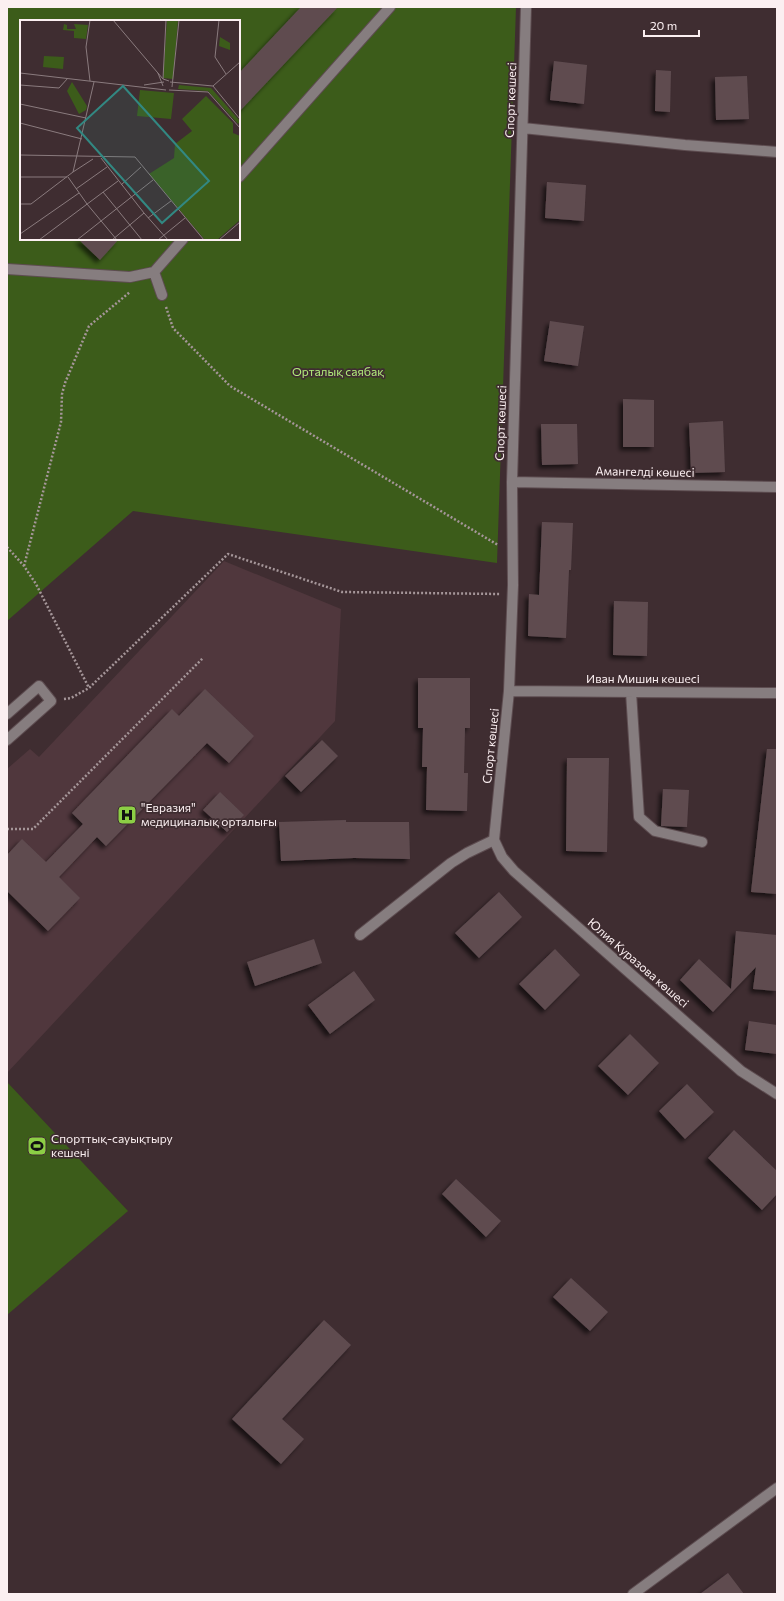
<svg xmlns="http://www.w3.org/2000/svg" width="784" height="1601" viewBox="0 0 784 1601" font-family="Commissioner,sans-serif">
  <style>
    .built { fill: #50373d }
    .green { fill: #3c5c1a; fill-rule: evenodd }
    .building { fill: #5f4c50; filter: url(#shadow) }
    .lines { fill: none; stroke-linecap: round; stroke-linejoin: round }
    .minor-casing { stroke: #5d4c50; stroke-width: 12 }
    .path { stroke: #a59699; stroke-width: 2.5; stroke-dasharray: 2 2; stroke-linecap: butt }
    .minor { stroke: #867d7f; stroke-width: 10 }
    .labels { text-anchor: middle; stroke-width: 3.5; stroke-linejoin: round; paint-order: stroke }
    .street-label { font-size: 12px; fill: #fbeff1; stroke: #3f2d31 }
    .park-label { font-size: 12px; fill: #b2ed7c; stroke: #3f2d31 }
    .poi-label { font-size: 12px; fill: #fbeff1; stroke: #3f2d31; text-anchor: start }
    .inset-road { fill: none; stroke: #8a7b7e; stroke-width: 1 }
    .view { fill: #328882; fill-opacity: 0.15; stroke: #328882; stroke-width: 2 }
    .inset-edge { fill: none; stroke: #fbeff1; stroke-width: 2 }
  </style>
  <defs>
    <filter id="shadow"><feDropShadow dx="-3.5" dy="3.5" stdDeviation="2" flood-color="#0009"/></filter>
  </defs>
  <rect width="100%" height="100%" fill="#3f2d31"/>
  <path class="built" d="M 224,561 L 341,609 L 335,721 L 7,1073 L 7,769 L 30,749 L 39,757 Z"/>
  <path class="green" d="M 7,7 L 516,7 L 497,563 L 133,511 L 7,621 ZM 21,21 L 239,21 L 239,239 L 21,239 Z
    M 7,1082 L 128,1211 L 7,1315 Z"/>
  <path class="building" d="M 301,7 L 338,7 L 239,112 L 239,73 Z
    M 554,61 L 587,65 L 584,104 L 550,100 Z
    M 656,70 L 671,71 L 670,112 L 655,111 Z
    M 747,76 L 749,119 L 716,120 L 715,77 Z
    M 547,182 L 586,185 L 584,221 L 545,218 Z
    M 78,239 L 119,239 L 100,260 Z
    M 550,321 L 584,326 L 578,366 L 544,361 Z
    M 623,399 L 654,400 L 654,447 L 623,447 Z
    M 723,421 L 725,472 L 691,473 L 689,423 Z
    M 541,424 L 577,424 L 578,464 L 542,465 Z
    M 542,522 L 573,523 L 571,570 L 569,570 L 566,638 L 528,636 L 529,594 L 539,595 Z
    M 614,601 L 648,602 L 647,656 L 613,655 Z
    M 418,678 L 470,678 L 470,728 L 465,728 L 464,773 L 468,773 L 467,811 L 426,810 L 427,767 L 422,767 L 423,728 L 418,728 Z
    M 205,689 L 254,736 L 229,763 L 207,743 L 106,846 L 97,837 L 59,877 L 80,898 L 48,931 L 7,891 L 7,855 L 22,839 L 46,862 L 83,824 L 72,813 L 172,709 L 179,716 Z
    M 322,740 L 338,756 L 301,792 L 285,776 Z
    M 767,749 L 777,749 L 777,894 L 751,892 Z
    M 567,758 L 609,758 L 607,852 L 566,851 Z
    M 663,789 L 689,790 L 687,827 L 661,826 Z
    M 220,792 L 244,815 L 227,832 L 203,810 Z
    M 346,820 L 346,822 L 409,822 L 410,859 L 354,858 L 281,861 L 279,822 Z
    M 499,892 L 522,917 L 479,958 L 455,933 Z
    M 736,931 L 777,935 L 777,991 L 753,989 L 756,967 L 713,1012 L 680,980 L 699,959 L 731,989 Z
    M 314,939 L 322,963 L 255,986 L 247,962 Z
    M 555,949 L 580,975 L 545,1010 L 519,984 Z
    M 354,971 L 375,1000 L 330,1034 L 308,1005 Z
    M 749,1021 L 777,1025 L 777,1054 L 745,1050 Z
    M 630,1034 L 659,1063 L 628,1095 L 598,1066 Z
    M 687,1084 L 714,1112 L 685,1139 L 659,1111 Z
    M 734,1130 L 777,1171 L 777,1194 L 762,1210 L 708,1158 Z
    M 456,1179 L 501,1221 L 486,1237 L 442,1194 Z
    M 571,1278 L 608,1312 L 590,1331 L 553,1297 Z
    M 324,1320 L 351,1345 L 282,1419 L 304,1439 L 281,1464 L 232,1419 Z
    M 728,1573 L 744,1594 L 700,1594 Z"/>
  <g class="lines">
    <defs>
      <path id="minor" d="M 526,7 L 512,482 L 513,585 L 509,691 L 494,840 L 502,857 L 514,871 L 741,1071 L 777,1094
        M 523,128 L 685,145 L 777,152
        M 239,177 L 390,7
        M 7,269 L 130,277 L 154,272 L 183,239
        M 154,272 L 162,295
        M 512,482 L 777,487
        M 509,691 L 777,693
        M 631,692 L 639,817 L 655,831 L 702,842
        M 7,714 L 39,686 L 51,701 L 7,740
        M 360,935 L 451,863 L 467,853 L 494,840
        M 633,1594 L 777,1488"/>
    </defs>
    <use href="#minor" class="minor-casing"/>
    <path class="path" d="M 166,307 L 173,328 L 230,386 L 498,545
      M 7,547 L 24,566 L 36,584 L 89,688
      M 24,566 L 61,422 L 62,394 L 65,383 L 89,326 L 130,292
      M 64,699 L 71,698 L 89,688 L 228,554 L 342,592 L 500,594
      M 7,829 L 33,829 L 203,658"/>
    <use href="#minor" class="minor"/>
  </g>
  <defs>
    <symbol id="hospital-square" viewBox="-11 -11 22 22"><rect x="-9" y="-9" width="18" height="18" rx="4" fill="#8cce45" stroke="#3f2d31"/><path d="M-5-5h3v3.5h4V-5h3V5h-3V1.5h-4V5h-3Z" fill="#111"/></symbol>
    <symbol id="stadium-square" viewBox="-11 -11 22 22"><rect x="-9" y="-9" width="18" height="18" rx="4" fill="#8cce45" stroke="#3f2d31"/><path d="M0-5a6.5 5 0 1 0 0 10a6.5 5 0 1 0 0-10ZM-3.5-1.8h7v3.6h-7Z" fill="#111"/></symbol>
  </defs>
  <g fill-rule="evenodd">
    <use href="#hospital-square" x="116" y="804" width="22" height="22"/>
    <use href="#stadium-square" x="26" y="1135" width="22" height="22"/>
  </g>
  <g class="labels">
    <g class="street-label">
      <text transform="translate(511 100) rotate(-88)" y="4">Спорт көшесі</text>
      <text transform="translate(501 423) rotate(-88)" y="4">Спорт көшесі</text>
      <text transform="translate(645 472) rotate(1)" y="4">Амангелді көшесі</text>
      <text x="643" y="683">Иван Мишин көшесі</text>
      <text transform="translate(491 746) rotate(-84)" y="4">Спорт көшесі</text>
      <text transform="translate(638 963) rotate(41)" y="4">Юлия Куразова көшесі</text>
    </g>
    <g class="park-label">
      <text x="338" y="376">Орталық саябақ</text>
    </g>
    <g class="poi-label">
      <text x="141" y="812">"Евразия"<tspan x="141" dy="14">медициналық орталығы</tspan></text>
      <text x="51" y="1143">Спорттық-сауықтыру<tspan x="51" dy="14">кешені</tspan></text>
    </g>
  </g>
  <g transform="translate(20 20)">
    <rect width="220" height="220" fill="#3f2d31"/>
    <path d="M 147,0 L 158,0 L 153,59 L 143,58 ZM 44,4 L 47,5 L 47,9 L 56,9 L 54,4 L 68,5 L 66,19 L 54,18 L 54,11 L 43,10 ZM 200,17 L 210,23 L 210,30 L 199,26 ZM 24,36 L 44,37 L 43,49 L 23,47 ZM 52,62 L 67,86 L 66,90 L 59,94 L 47,71 ZM 159,65 L 191,68 L 220,101 L 218,104 L 188,71 L 158,69 ZM 120,70 L 154,73 L 151,99 L 117,96 ZM 186,76 L 213,103 L 213,113 L 220,116 L 220,200 L 197,220 L 185,220 L 129,154 L 154,138 L 155,124 L 172,111 L 162,99 Z" fill="#3c5c1a"/>
    <path class="inset-road" d="M 93,0 L 143,59 L 149,61M 199,0 L 195,37 L 206,54M 0,53 L 146,70M 138,53 L 143,66M 143,59 L 146,0M 70,61 L 66,27 L 70,0M 150,62 L 193,66 L 220,99M 0,65 L 39,68 L 48,58M 124,65 L 144,62M 193,66 L 220,42M 152,67 L 159,0M 149,70 L 188,72 L 220,108M 0,84 L 66,98M 0,103 L 62,119M 0,135 L 115,137 L 184,220M 81,138 L 124,193 L 148,220M 53,152 L 73,139M 0,157 L 47,157M 48,157 L 67,184 L 97,220M 101,165 L 121,147M 56,169 L 87,147M 83,172 L 122,220M 0,184 L 11,184 L 53,152 L 74,62M 128,198 L 151,181M 0,214 L 59,173M 19,220 L 98,161M 57,220 L 133,160M 92,220 L 124,193M 138,220 L 165,198M 199,220 L 220,202"/>
    <path class="view" d="M 103,66 L 189,161 L 142,203 L 57,108 Z"/>
    <rect width="220" height="220" class="inset-edge"/>
  </g>
  <rect width="784" height="1601" fill="none" stroke="#fbeff1" stroke-width="16"/>
  <path d="M644 30v6h55v-6" fill="none" stroke="#fbeff1" stroke-width="2"/>
  <text x="650" y="30" font-size="12" fill="#fbeff1" stroke="#3f2d31" stroke-width="3" paint-order="stroke">20 m</text>
</svg>
